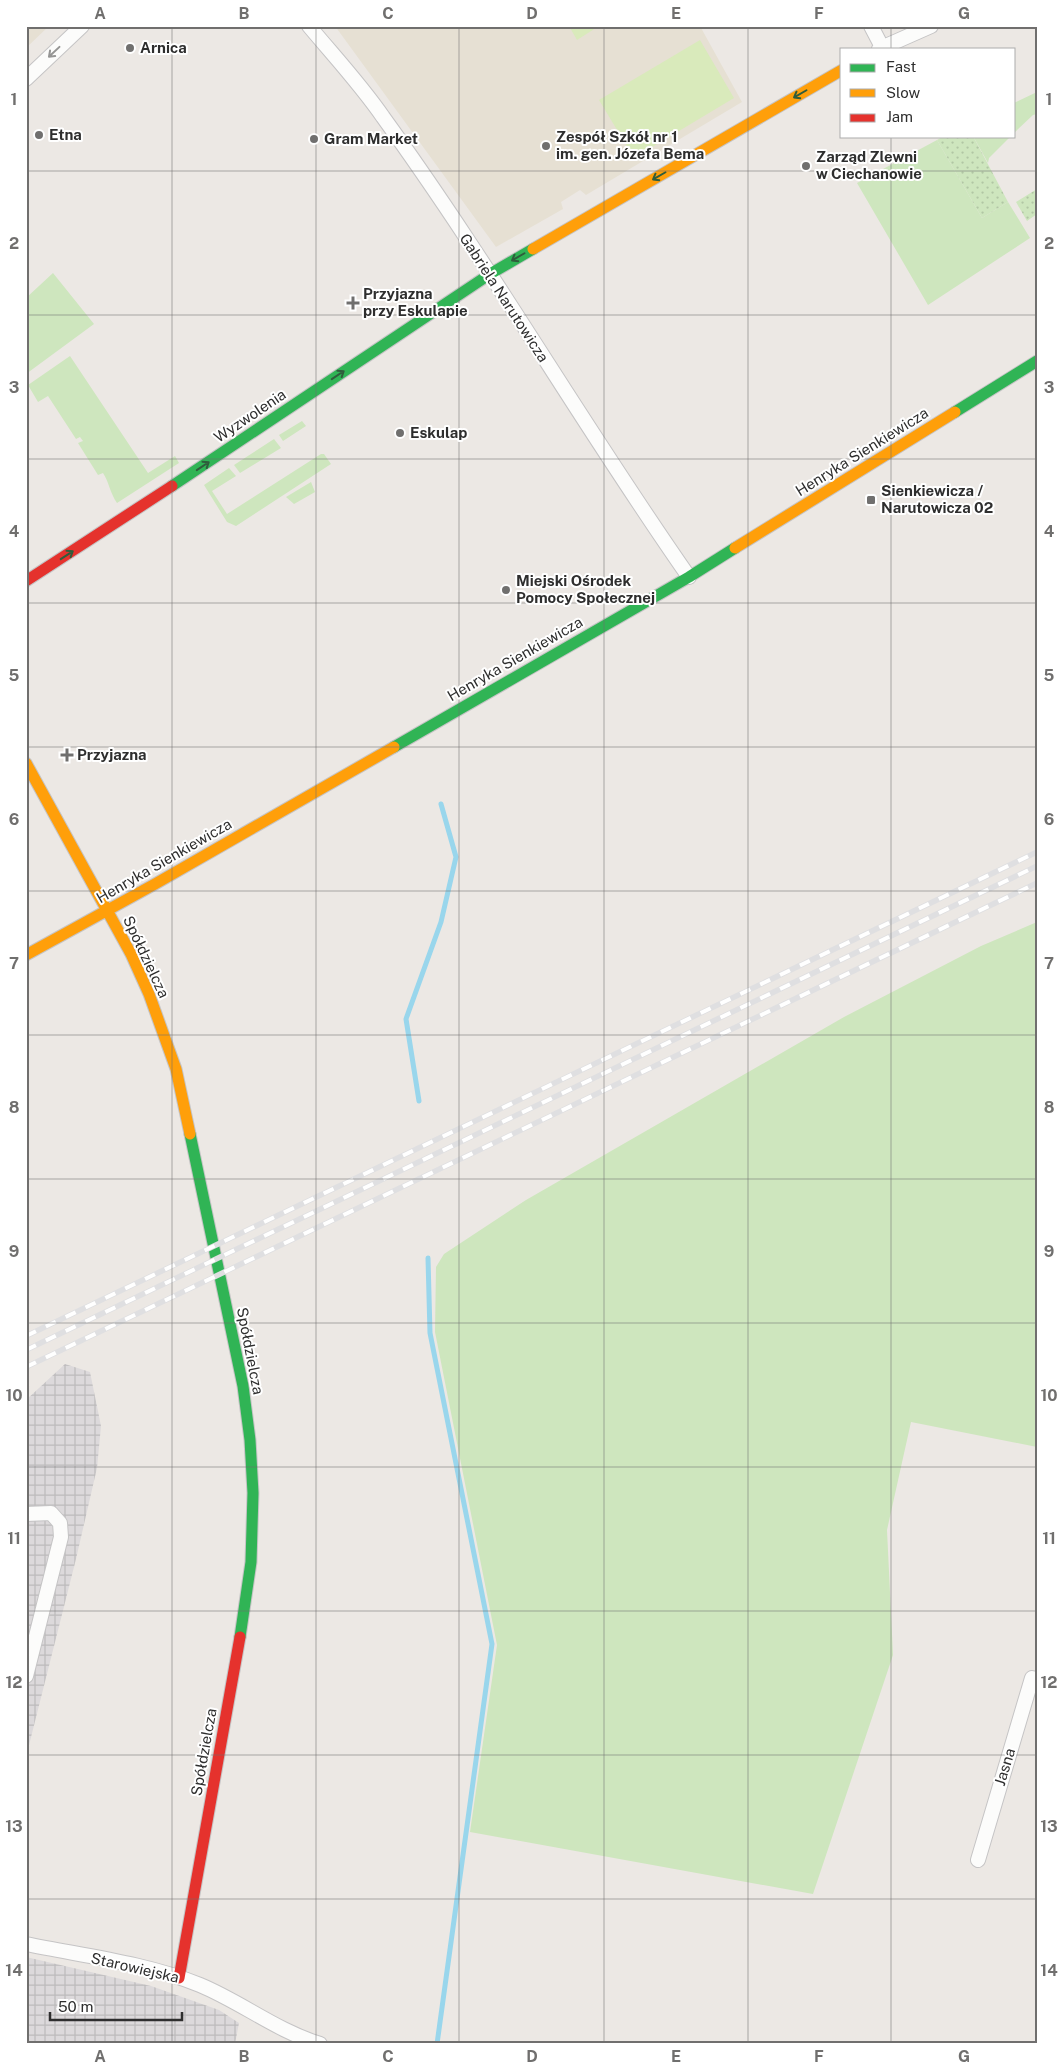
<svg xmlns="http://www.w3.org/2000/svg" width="1063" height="2070" viewBox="0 0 1063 2070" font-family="'Public Sans',sans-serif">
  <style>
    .industrial { fill: url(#industrial-grid) }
    .education { fill: #e6e0d3 }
    .grass { fill: #cee6be }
    .park { fill: url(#park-dots) }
    .pitch { fill: #d9eabb }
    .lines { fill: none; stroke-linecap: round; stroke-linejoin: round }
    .stream { stroke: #99d6ec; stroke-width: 5 }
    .street-casing { stroke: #c5c4c5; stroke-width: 16 }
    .fast-casing { stroke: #c5c4c5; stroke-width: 13 }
    .slow-casing { stroke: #c5c4c5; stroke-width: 13 }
    .jam-casing { stroke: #c5c4c5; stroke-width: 13 }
    .street { stroke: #fcfcfb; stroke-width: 14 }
    .fast { stroke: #30b455; stroke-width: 11 }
    .slow { stroke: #ff9f0a; stroke-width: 11 }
    .jam { stroke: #e5322d; stroke-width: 11 }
    .rail-casing { stroke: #dfdfe1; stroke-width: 5.5 }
    .rail { stroke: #fff; stroke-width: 4; stroke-dasharray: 11; stroke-linecap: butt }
    .oneway { stroke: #959594 }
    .oneway2 { stroke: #2f5d3c }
    .grid { fill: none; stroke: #706f6e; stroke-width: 1; stroke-opacity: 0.55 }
    .poi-dot { fill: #706f6e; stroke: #fff; stroke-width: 2 }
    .labels { text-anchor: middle; stroke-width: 4; stroke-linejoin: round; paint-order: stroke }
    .poi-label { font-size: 15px; font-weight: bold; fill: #2e2e2e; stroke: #fff; text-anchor: start }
    .street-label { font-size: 15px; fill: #2e2e2e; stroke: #fff }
    .neatline { fill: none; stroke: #706f6e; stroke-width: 2 }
    .grid-label { font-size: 16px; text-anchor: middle; font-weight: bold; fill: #706f6e }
  </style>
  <defs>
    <pattern id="industrial-grid" width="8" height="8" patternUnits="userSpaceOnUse" patternTransform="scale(1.25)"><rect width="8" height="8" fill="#dcd9db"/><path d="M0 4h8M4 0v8" fill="none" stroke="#bdbbbc"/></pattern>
    <pattern id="park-dots" width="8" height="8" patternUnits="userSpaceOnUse" patternTransform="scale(1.25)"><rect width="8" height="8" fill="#cee6be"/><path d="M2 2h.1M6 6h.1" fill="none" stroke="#b1c6a4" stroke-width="1.8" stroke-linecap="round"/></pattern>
  </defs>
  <rect width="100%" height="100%" fill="#ece8e4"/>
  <path class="industrial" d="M 65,1364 L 90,1372 L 101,1426 L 97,1468 L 76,1559 L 26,1757 L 26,1400 Z
    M 26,1957 L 151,1986 L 219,2010 L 239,2023 L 235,2044 L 26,2044 Z"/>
  <path class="education" d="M 26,26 L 49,26 L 26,48 Z
    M 335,26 L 700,26 L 742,102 L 586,195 L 580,190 L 561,202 L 563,209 L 496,247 Z"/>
  <path class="grass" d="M 1037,92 L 1037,114 L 1033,115 L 1014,133 L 1014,103 Z
    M 973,136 L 1011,136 L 989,158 L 988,163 Z
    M 937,140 L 982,218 L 1008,202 L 1030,238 L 928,305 L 857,183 Z
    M 53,273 L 94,324 L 26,374 L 26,298 Z
    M 70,356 L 148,473 L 175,456 L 179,463 L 117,503 C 110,493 109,482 103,473 L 98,475 L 78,443 L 83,441 L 80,437 L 76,439 L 48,396 L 38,402 L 28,385 Z
    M 302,421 L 306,426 L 283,441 L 279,435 Z
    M 274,439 L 281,448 L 240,473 L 234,465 Z
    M 321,454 L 324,454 L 331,464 L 236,526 L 227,522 L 204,485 L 229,468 L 236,476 L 212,491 L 227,514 Z
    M 311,482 L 315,492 L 294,504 L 286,497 Z
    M 1037,922 L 1037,1447 L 911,1422 L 887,1530 L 893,1655 L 813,1894 L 470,1832 L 497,1645 L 435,1332 L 436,1267 L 444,1254 L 526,1200 L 844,1017 L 981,946 Z"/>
  <path class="park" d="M 944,136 L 973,136 L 1008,202 L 982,218 L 937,140 Z
    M 1037,189 L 1037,214 L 1027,221 L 1016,202 Z"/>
  <path class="pitch" d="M 569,26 L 599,26 L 577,40 Z
    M 700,40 L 734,98 L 634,158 L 599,100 Z"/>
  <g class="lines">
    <path class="stream" d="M 419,1101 L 406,1019 L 441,922 L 456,857 L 441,804
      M 428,1258 L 430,1333 L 492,1644 L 437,2044"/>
    <defs>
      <path id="street" d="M 309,26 C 334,56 361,85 383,117 C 491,266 583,426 689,577
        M 871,26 L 882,47
        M 879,49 L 931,26
        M 26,79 L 82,26
        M 26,1514 L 51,1513 L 60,1523 L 61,1537 L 26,1676
        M 978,1860 L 1032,1678 L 1037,1679
        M 26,1944 C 84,1956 146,1963 200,1985 C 241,2002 277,2031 320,2044"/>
      <path id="fast" d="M 955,412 L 1037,361
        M 172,486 L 490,274 L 533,249
        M 394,747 L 689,577 L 735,548
        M 190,1134 L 243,1386 L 250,1440 L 253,1493 L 251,1562 L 240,1637"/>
      <path id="slow" d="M 533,249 L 842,70
        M 735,548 L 955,412
        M 26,763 L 131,954 L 149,994 L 176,1069 L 190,1134
        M 26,955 L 155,884 L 394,747"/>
      <path id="jam" d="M 26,581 L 172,486
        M 179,1978 L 240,1637"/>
    </defs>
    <use href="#street" class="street-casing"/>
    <use href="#fast" class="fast-casing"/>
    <use href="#slow" class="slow-casing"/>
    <use href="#jam" class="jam-casing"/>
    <use href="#street" class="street"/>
    <use href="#fast" class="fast"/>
    <use href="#slow" class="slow"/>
    <use href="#jam" class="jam"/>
    <defs>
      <path id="rail" d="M 26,1336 L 1037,852
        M 26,1350 L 1037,866
        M 26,1367 L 1037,883"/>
    </defs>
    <use href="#rail" class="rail-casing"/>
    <use href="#rail" class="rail"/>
  </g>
  <defs><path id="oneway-shaft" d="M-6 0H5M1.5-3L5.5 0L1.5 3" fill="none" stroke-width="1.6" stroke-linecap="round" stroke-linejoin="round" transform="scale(1.25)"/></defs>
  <use class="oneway" href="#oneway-shaft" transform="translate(54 52) rotate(137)"/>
  <g class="oneway2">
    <use href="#oneway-shaft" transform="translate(800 94) rotate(150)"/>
    <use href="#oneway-shaft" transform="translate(659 176) rotate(150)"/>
    <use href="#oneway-shaft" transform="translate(518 257) rotate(150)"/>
    <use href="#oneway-shaft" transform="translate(338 375) rotate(-34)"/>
    <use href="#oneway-shaft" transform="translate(203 466) rotate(-34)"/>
    <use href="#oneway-shaft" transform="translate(67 555) rotate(-33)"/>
  </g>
  <path class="grid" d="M 172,26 L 172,2044M 316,26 L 316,2044M 459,26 L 459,2044M 604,26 L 604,2044M 748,26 L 748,2044M 891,26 L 891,49M 891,136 L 891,2044M 26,171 L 1037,171M 26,315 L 1037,315M 26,459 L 1037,459M 26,603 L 1037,603M 26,747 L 1037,747M 26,891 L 1037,891M 26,1035 L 1037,1035M 26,1179 L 1037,1179M 26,1323 L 1037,1323M 26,1467 L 1037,1467M 26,1611 L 1037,1611M 26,1755 L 1037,1755M 26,1899 L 1037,1899"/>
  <g class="poi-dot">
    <circle cx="130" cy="48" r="5"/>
    <circle cx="39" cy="135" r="5"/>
    <circle cx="314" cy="139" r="5"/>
    <circle cx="546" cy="146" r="5"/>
    <circle cx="806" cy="166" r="5"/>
    <path d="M350.5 295.5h5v5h5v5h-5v5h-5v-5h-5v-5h5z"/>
    <circle cx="400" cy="433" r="5"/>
    <rect x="866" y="495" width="10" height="10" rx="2.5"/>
    <circle cx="506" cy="590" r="5"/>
    <path d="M64.5 747.5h5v5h5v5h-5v5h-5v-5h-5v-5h5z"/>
  </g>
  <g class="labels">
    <g class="poi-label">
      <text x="140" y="53">Arnica</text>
      <text x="49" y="140">Etna</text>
      <text x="556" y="142">Zespół Szkół nr 1<tspan x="556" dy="17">im. gen. Józefa Bema</tspan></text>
      <text x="324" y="144">Gram Market</text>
      <text x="816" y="162">Zarząd Zlewni<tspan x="816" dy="17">w Ciechanowie</tspan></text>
      <text x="363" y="299">Przyjazna<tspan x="363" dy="17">przy Eskulapie</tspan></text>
      <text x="410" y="438">Eskulap</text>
      <text x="881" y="496">Sienkiewicza /<tspan x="881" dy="17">Narutowicza 02</tspan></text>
      <text x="516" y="586">Miejski Ośrodek<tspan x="516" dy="17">Pomocy Społecznej</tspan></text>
      <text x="77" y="760">Przyjazna</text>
    </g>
    <g class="street-label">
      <text transform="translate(504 298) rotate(57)" y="5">Gabriela Narutowicza</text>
      <text transform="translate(250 416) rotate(-34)" y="5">Wyzwolenia</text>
      <text transform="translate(862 452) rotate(-32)" y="5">Henryka Sienkiewicza</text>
      <text transform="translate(515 659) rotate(-30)" y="5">Henryka Sienkiewicza</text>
      <text transform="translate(164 861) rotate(-30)" y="5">Henryka Sienkiewicza</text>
      <text transform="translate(146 957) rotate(65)" y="5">Spółdzielcza</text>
      <text transform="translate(250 1351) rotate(79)" y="5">Spółdzielcza</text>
      <text transform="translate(204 1752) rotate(-80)" y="5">Spółdzielcza</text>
      <text transform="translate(1005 1767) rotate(-73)" y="5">Jasna</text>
      <text transform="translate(135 1968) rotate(13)" y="5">Starowiejska</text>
    </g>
  </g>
  <rect width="1063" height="2070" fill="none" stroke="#ffffff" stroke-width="55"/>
  <rect x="840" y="48" width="175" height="90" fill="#ffffff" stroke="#ababab"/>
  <rect x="850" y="64" width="25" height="8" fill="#30b455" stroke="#ababab"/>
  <text x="886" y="72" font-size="15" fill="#2e2e2e">Fast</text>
  <rect x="850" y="89" width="25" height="8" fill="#ff9f0a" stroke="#ababab"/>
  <text x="886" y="98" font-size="15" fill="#2e2e2e">Slow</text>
  <rect x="850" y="114" width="25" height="8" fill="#e5322d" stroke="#ababab"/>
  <text x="886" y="122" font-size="15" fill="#2e2e2e">Jam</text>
  <path d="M50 2012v8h132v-8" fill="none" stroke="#2e2e2e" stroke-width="2.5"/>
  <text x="58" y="2012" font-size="15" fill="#2e2e2e" stroke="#ffffff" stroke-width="4" paint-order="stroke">50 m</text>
  <rect x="28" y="28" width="1008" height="2014" class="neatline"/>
  <g class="grid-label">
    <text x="100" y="19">A</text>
    <text x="244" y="19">B</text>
    <text x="388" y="19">C</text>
    <text x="532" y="19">D</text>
    <text x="676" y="19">E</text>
    <text x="819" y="19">F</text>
    <text x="964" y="19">G</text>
    <text x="14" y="105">1</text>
    <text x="1049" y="105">1</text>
    <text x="14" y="249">2</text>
    <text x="1049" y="249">2</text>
    <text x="14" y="393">3</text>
    <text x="1049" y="393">3</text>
    <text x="14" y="537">4</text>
    <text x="1049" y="537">4</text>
    <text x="14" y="681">5</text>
    <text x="1049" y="681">5</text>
    <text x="14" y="825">6</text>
    <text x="1049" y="825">6</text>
    <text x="14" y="969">7</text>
    <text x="1049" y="969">7</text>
    <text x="14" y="1113">8</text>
    <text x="1049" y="1113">8</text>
    <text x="14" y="1257">9</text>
    <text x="1049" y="1257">9</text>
    <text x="14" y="1401">10</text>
    <text x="1049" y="1401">10</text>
    <text x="14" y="1544">11</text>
    <text x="1049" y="1544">11</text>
    <text x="14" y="1688">12</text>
    <text x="1049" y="1688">12</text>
    <text x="14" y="1832">13</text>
    <text x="1049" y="1832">13</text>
    <text x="14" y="1976">14</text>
    <text x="1049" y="1976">14</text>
    <text x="100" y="2062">A</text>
    <text x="244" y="2062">B</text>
    <text x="388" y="2062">C</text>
    <text x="532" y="2062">D</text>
    <text x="676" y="2062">E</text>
    <text x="819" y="2062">F</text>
    <text x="964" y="2062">G</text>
  </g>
</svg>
